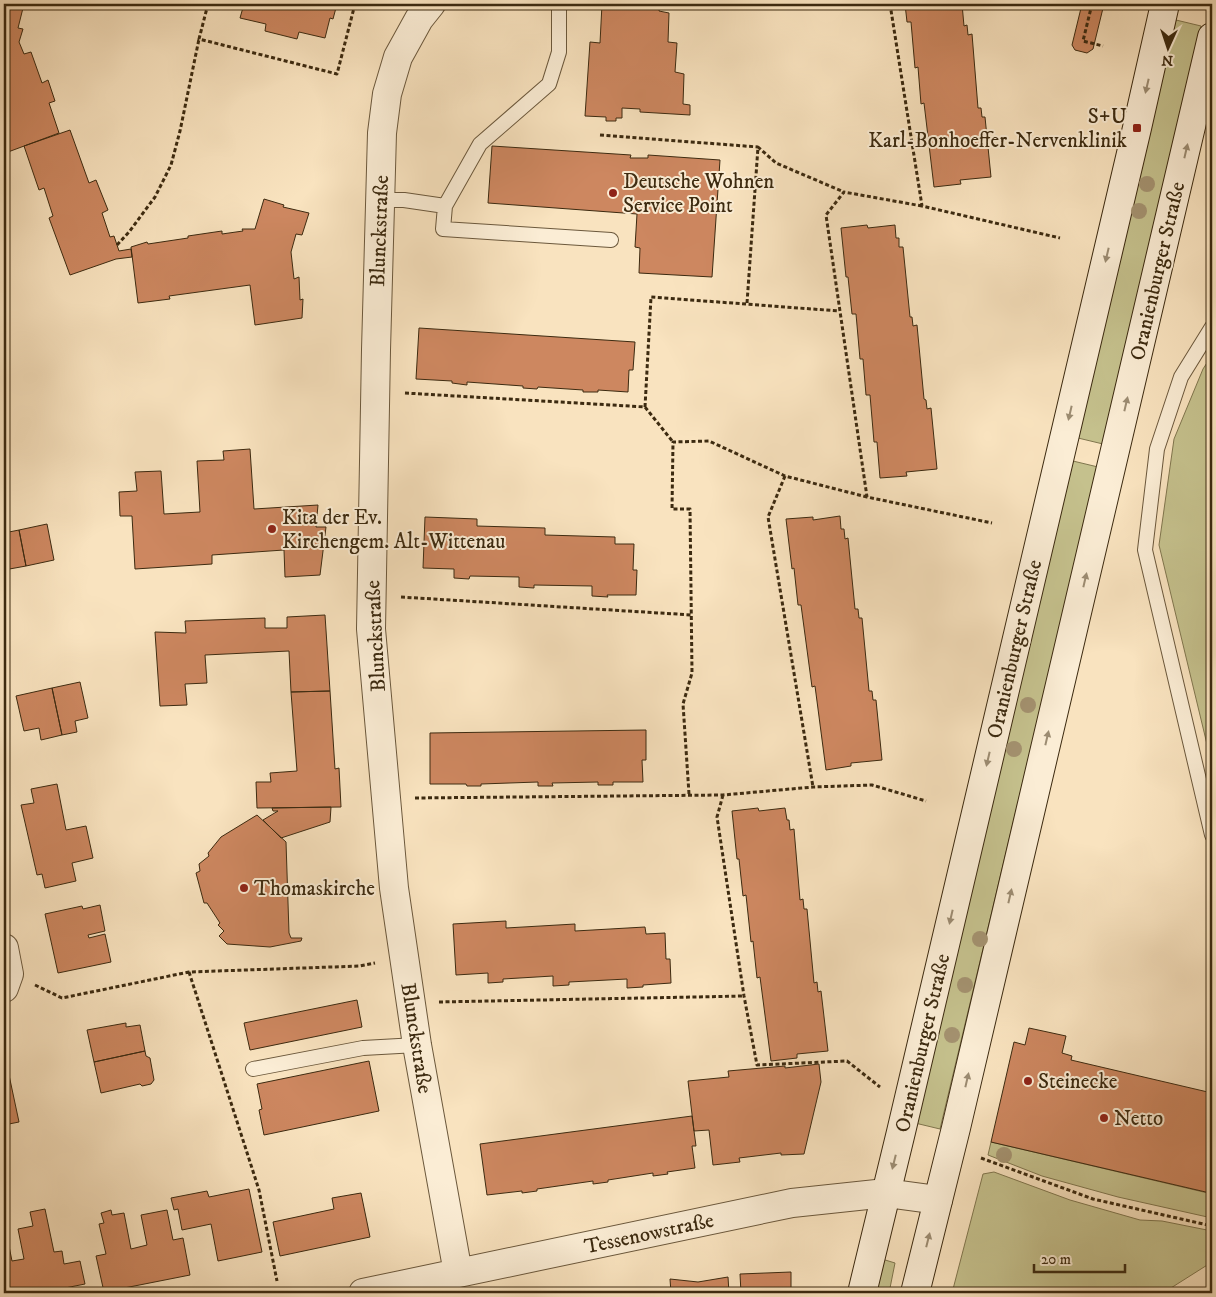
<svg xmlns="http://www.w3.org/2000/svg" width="1216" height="1297" viewBox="0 0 1216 1297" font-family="'IM FELL DW Pica',serif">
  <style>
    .green { fill: #c5c18d; stroke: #80764e }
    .building { fill: #cd8760; stroke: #3c2a10 }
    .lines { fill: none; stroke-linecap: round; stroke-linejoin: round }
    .lane-casing { stroke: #6b583c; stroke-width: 16 }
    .street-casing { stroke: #6b583c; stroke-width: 30 }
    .secondary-casing { stroke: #3c2a10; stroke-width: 30 }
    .path { stroke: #3c2a10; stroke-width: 3; stroke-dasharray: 4 2.5; stroke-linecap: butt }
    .lane { stroke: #fbedd5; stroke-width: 14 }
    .street { stroke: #fbedd5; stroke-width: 28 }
    .secondary { stroke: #fbedd5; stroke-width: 28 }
    .tree { fill: #a49270 }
    .oneway { fill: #9c8c72 }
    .poi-dot { fill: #8f2418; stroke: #fbedd5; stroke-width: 2 }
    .labels { text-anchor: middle; stroke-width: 4; stroke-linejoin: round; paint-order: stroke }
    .poi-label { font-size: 21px; fill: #3c2a10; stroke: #fbedd5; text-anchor: start }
    .street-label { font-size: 21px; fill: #3c2a10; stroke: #fbedd5 }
  </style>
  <rect width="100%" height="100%" fill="#f9e3bf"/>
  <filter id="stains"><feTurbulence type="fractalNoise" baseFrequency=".004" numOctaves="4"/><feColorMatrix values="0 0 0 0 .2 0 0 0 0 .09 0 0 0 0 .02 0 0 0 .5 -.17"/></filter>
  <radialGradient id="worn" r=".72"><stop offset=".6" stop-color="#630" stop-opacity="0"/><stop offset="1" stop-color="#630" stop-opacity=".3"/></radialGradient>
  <path class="green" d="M 1176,20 L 1201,26 L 1103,444 L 1078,438 Z
    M 1212,355 L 1212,765 L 1159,545 L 1174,439 L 1203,369 Z
    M 1073,461 L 1098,467 L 940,1129 L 915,1123 Z
    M 991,1142 L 1212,1194 L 1212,1218 L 1118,1197 L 1042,1176 L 988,1155 Z
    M 994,1172 L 1070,1200 L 1140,1220 L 1162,1221 L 1212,1231 L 1212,1262 L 1163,1293 L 952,1293 L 983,1174 Z
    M 882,1259 L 895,1263 L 889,1293 L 874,1293 Z"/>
  <path class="building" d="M 4,4 L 24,4 L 18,28 L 23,29 L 19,42 L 24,54 L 31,52 L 42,83 L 48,80 L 55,101 L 49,103 L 59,133 L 8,152 L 4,141 Z
    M 244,4 L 337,4 L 333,19 L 330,18 L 325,38 L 299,32 L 297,39 L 265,31 L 266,24 L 240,18 Z
    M 602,4 L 660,4 L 659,11 L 669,13 L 668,42 L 677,43 L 675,72 L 684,74 L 683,104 L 690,105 L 690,115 L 640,112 L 640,109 L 622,108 L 622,118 L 616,118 L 616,121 L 606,121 L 606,117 L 585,116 L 590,42 L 600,43 Z
    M 905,4 L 962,4 L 964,26 L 967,25 L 968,35 L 972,34 L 978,108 L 981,108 L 982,117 L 985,117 L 991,177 L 960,180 L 961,184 L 934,187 L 924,103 L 921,104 L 918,67 L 915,68 L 911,22 L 907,22 Z
    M 1082,4 L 1104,4 L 1093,49 L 1087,53 L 1075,50 L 1072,45 Z
    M 70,130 L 89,183 L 96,180 L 108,210 L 102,213 L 110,237 L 114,236 L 119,251 L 131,249 L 132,257 L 116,259 L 70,275 L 49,218 L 53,216 L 44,188 L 39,190 L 24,146 Z
    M 492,146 L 631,155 L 630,158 L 648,158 L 648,155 L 720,160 L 712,277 L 639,273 L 640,248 L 635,247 L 637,214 L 488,203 Z
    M 264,199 L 284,205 L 283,207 L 309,213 L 302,235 L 296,234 L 291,252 L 294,279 L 299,277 L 300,300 L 303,299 L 302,318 L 255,325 L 250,285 L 169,296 L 170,299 L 138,303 L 131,247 L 147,242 L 148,244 L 188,238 L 188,236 L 222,231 L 222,234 L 243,231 L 242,229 L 255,229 Z
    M 867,225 L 868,228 L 895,225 L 896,238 L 899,238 L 899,247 L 903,247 L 910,317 L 912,317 L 913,326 L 917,325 L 924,399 L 926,400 L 927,409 L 931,408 L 937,469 L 906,472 L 907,476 L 880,478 L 877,442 L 874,442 L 870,395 L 866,395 L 863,359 L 860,359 L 856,314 L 852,314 L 848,277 L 846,277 L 841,228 Z
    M 419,328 L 635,342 L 633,370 L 629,370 L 628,392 L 598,390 L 598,392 L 583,392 L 583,390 L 538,387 L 537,389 L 523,388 L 523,386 L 467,382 L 467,385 L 452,383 L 452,381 L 416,379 Z
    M 250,449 L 254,509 L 318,505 L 316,527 L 326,527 L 320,575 L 285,577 L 284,550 L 212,555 L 212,564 L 135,569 L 132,516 L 120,516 L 119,492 L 137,491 L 135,472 L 161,471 L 164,514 L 200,512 L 197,461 L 224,460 L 223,451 Z
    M 840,516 L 841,529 L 844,529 L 845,539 L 848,538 L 855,609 L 858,609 L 859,618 L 862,618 L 869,691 L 872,691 L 873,700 L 876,700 L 882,760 L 851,763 L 851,766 L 826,770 L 815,686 L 812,687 L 801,605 L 798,605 L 794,568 L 792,569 L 786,519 L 813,517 L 813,520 Z
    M 425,517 L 477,519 L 477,526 L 545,528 L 545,535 L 615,537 L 615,544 L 634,544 L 633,570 L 637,570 L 636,595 L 607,595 L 608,597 L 592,596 L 592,586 L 534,585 L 534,588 L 519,587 L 519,577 L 470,576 L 469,579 L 454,578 L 454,569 L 423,568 Z
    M 47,524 L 54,560 L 26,566 L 19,530 Z
    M 19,530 L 26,566 L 4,570 L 4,533 Z
    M 325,615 L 330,691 L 291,692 L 289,651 L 205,655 L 207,683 L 185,684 L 187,705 L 160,706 L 155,632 L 186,633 L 185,621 L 265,618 L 265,628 L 287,628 L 287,617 Z
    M 80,682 L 88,718 L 75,721 L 77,732 L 62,735 L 52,688 Z
    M 52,688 L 62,735 L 41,740 L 39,728 L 24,731 L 16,696 Z
    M 330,691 L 335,769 L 339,768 L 341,807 L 257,808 L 256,782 L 271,782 L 270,773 L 297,771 L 291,692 Z
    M 646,730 L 646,760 L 642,760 L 643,782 L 613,782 L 613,785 L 598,785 L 598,782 L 552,783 L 553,786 L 538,786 L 538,782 L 481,784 L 481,786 L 467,786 L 466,784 L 430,784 L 430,733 Z
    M 57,784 L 66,830 L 86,826 L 93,858 L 72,863 L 76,881 L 45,888 L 42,874 L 37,875 L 21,805 L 34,803 L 31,789 Z
    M 331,807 L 330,822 L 281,838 L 263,820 L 278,811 L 273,811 L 272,808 Z
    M 758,808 L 759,811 L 785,808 L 787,820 L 789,820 L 790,830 L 794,829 L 800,900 L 803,899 L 804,909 L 807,909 L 814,983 L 817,982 L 818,992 L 821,991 L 828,1051 L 797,1054 L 797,1058 L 771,1061 L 760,977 L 757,978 L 753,941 L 751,942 L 746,895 L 743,896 L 739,859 L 737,859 L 732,811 Z
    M 257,815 L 286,842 L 289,933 L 291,938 L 302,938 L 301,941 L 270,947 L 227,944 L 219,936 L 224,931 L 218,925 L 220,923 L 207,903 L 204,903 L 196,873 L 200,871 L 199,864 L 209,856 L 208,853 L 221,837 Z
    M 100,905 L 105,931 L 88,935 L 89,938 L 105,934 L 111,962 L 58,973 L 45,914 L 82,906 L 83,909 Z
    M 506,921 L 506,928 L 575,924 L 575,931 L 645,927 L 646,934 L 665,933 L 666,959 L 670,959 L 671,983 L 643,985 L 643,987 L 627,988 L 627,979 L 569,982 L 569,985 L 553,986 L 553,976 L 503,979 L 503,982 L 488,983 L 488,973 L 456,975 L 453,924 Z
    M 357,1000 L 362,1027 L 250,1050 L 244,1023 Z
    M 126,1023 L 126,1027 L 140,1025 L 145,1051 L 94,1062 L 87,1030 Z
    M 1029,1028 L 1066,1036 L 1062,1053 L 1072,1056 L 1071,1060 L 1212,1093 L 1212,1184 L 1210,1193 L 991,1142 L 1014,1042 L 1025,1045 Z
    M 145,1051 L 146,1056 L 150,1058 L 154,1080 L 151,1084 L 142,1086 L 140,1084 L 101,1093 L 94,1062 Z
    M 369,1061 L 379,1111 L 264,1135 L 259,1110 L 262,1109 L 257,1084 Z
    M 819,1064 L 821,1082 L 804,1154 L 781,1155 L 781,1153 L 739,1158 L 740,1162 L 713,1165 L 709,1130 L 694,1131 L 688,1081 L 729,1077 L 728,1071 L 785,1066 L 785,1068 Z
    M 9,1075 L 19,1122 L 4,1125 L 4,1076 Z
    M 692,1116 L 696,1146 L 692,1146 L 695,1168 L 667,1172 L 668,1174 L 653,1176 L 653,1173 L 608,1180 L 608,1182 L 593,1184 L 593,1181 L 537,1189 L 537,1191 L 522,1193 L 522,1191 L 487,1195 L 480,1144 Z
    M 249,1189 L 262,1252 L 218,1261 L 211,1224 L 182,1230 L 178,1209 L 174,1210 L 171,1198 L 207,1191 L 209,1197 Z
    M 361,1193 L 370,1237 L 280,1256 L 273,1222 L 334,1209 L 332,1198 Z
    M 45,1209 L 54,1252 L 62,1251 L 64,1264 L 80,1261 L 85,1284 L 40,1293 L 4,1293 L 4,1221 L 12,1261 L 24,1259 L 18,1229 L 33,1226 L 30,1212 Z
    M 111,1210 L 112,1215 L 124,1213 L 131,1249 L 147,1245 L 141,1215 L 167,1210 L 173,1240 L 183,1238 L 190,1275 L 104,1292 L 96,1256 L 106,1254 L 99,1224 L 104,1223 L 101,1213 Z
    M 791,1272 L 791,1293 L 741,1293 L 740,1274 Z
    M 728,1277 L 729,1293 L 671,1293 L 670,1279 L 698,1282 Z"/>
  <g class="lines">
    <defs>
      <path id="lane" d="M 559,4 L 559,52 L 549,84 L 480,144 L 445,206 L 443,229 L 611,240
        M 380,200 L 404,200 L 445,206
        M 1212,327 L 1181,377 L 1157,449 L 1145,550 L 1212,835
        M 253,1069 L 363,1048 L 417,1045"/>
      <path id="street" d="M 431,4 L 419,19 L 398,57 L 387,94 L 382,133 L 376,350 L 371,629 L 394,888 L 417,1045 L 458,1273
        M 4,948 L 9,974 L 4,988
        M 363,1293 L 792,1203 L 886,1193 L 938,1200"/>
      <path id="secondary" d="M 862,1293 L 901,1132 L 1137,128 L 1165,4
        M 915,1293 L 956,1128 L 1212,37"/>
    </defs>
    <use href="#lane" class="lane-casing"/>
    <use href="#street" class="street-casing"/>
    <use href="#secondary" class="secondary-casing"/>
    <path class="path" d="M 208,4 L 199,39 L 337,74 L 355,4
      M 890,4 L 922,206 L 1060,238
      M 1092,4 L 1083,41 L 1103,46
      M 600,135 L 758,147
      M 922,206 L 844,192 L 826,215 L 867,497 L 992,523
      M 117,245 L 129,232 L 155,197 L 171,165 L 180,131 L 199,39
      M 747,303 L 758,147 L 776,163 L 844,192
      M 405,393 L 645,407 L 673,442
      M 645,407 L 651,297 L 839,311
      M 785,476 L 768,517 L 813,787
      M 401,597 L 692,615
      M 689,794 L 683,704 L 692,673 L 690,509 L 672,509 L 673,442 L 709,441 L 785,476 L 867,497
      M 723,795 L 717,817 L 744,996 L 757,1065 L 847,1061 L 880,1087
      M 415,798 L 723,795 L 813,787 L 872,785 L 926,801
      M 189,972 L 259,1190 L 277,1281
      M 35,985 L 62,998 L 189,972 L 360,966 L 375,963
      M 439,1002 L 744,996
      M 981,1158 L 1093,1199 L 1212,1226"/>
    <use href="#lane" class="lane"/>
    <use href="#street" class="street"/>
    <use href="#secondary" class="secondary"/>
  </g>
  <g class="tree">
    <circle cx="1147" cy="184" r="8"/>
    <circle cx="1139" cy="211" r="8"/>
    <circle cx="1028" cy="705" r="8"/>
    <circle cx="1014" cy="749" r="8"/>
    <circle cx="980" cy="939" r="8"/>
    <circle cx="965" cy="985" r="8"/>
    <circle cx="952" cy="1035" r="8"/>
    <circle cx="1004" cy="1155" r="8"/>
  </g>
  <defs><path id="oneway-solid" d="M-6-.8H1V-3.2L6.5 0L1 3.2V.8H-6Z" transform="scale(1.25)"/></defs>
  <g class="oneway">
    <use href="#oneway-solid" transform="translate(1147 86) rotate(103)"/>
    <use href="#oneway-solid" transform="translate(1186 151) rotate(-77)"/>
    <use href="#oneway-solid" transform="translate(1107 255) rotate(103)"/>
    <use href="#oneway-solid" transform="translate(1126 404) rotate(-77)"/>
    <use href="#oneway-solid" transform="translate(1070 413) rotate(103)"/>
    <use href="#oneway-solid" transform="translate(1085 580) rotate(-77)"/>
    <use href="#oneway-solid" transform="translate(1047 738) rotate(-77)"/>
    <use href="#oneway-solid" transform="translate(988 759) rotate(103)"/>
    <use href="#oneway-solid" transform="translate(1010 896) rotate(-77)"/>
    <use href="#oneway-solid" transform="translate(951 917) rotate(103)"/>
    <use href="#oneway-solid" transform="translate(967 1080) rotate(-77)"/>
    <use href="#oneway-solid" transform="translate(894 1162) rotate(104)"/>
    <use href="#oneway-solid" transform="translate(928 1240) rotate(-76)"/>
  </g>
  <g class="poi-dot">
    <rect x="1132" y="123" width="10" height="10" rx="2.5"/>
    <circle cx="613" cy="193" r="5"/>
    <circle cx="272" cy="529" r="5"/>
    <circle cx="244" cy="888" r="5"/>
    <circle cx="1028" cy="1081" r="5"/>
    <circle cx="1104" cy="1118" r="5"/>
  </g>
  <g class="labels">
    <g class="poi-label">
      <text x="1127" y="123" text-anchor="end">S+U<tspan x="1127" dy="24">Karl-Bonhoeffer-Nervenklinik</tspan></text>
      <text x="623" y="188">Deutsche Wohnen<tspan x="623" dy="24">Service Point</tspan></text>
      <text x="282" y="524">Kita der Ev.<tspan x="282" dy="24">Kirchengem. Alt-Wittenau</tspan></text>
      <text x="254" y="895">Thomaskirche</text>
      <text x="1038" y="1088">Steinecke</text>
      <text x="1114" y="1125">Netto</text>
    </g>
    <g class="street-label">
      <text transform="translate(379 231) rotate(-88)" y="7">Blunckstraße</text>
      <text transform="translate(1157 271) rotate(-77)" y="7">Oranienburger Straße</text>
      <text transform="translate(375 636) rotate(-93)" y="7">Blunckstraße</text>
      <text transform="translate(1014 649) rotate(-77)" y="7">Oranienburger Straße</text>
      <text transform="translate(417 1038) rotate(81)" y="7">Blunckstraße</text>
      <text transform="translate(922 1043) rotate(-77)" y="7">Oranienburger Straße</text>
      <text transform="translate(649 1233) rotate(-12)" y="7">Tessenowstraße</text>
    </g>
  </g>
  <rect width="1216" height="1297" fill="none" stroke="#f9e3bf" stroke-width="20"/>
  <rect x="5" y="5" width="1206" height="1287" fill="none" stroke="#3c2a10" stroke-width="2.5"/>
  <rect x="10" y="10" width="1196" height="1277" fill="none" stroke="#3c2a10"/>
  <g transform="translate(1168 48) rotate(183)" stroke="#fbedd5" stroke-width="4" paint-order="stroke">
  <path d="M0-4L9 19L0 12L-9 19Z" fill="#3c2a10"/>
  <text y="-8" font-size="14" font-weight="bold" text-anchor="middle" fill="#3c2a10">N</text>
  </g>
  <path d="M1034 1264v8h91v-8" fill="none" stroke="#3c2a10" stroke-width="2.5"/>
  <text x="1041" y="1264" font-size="15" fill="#3c2a10" stroke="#fbedd5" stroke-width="4" paint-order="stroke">20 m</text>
  <rect width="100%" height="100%" filter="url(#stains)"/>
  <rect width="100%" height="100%" fill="url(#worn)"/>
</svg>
